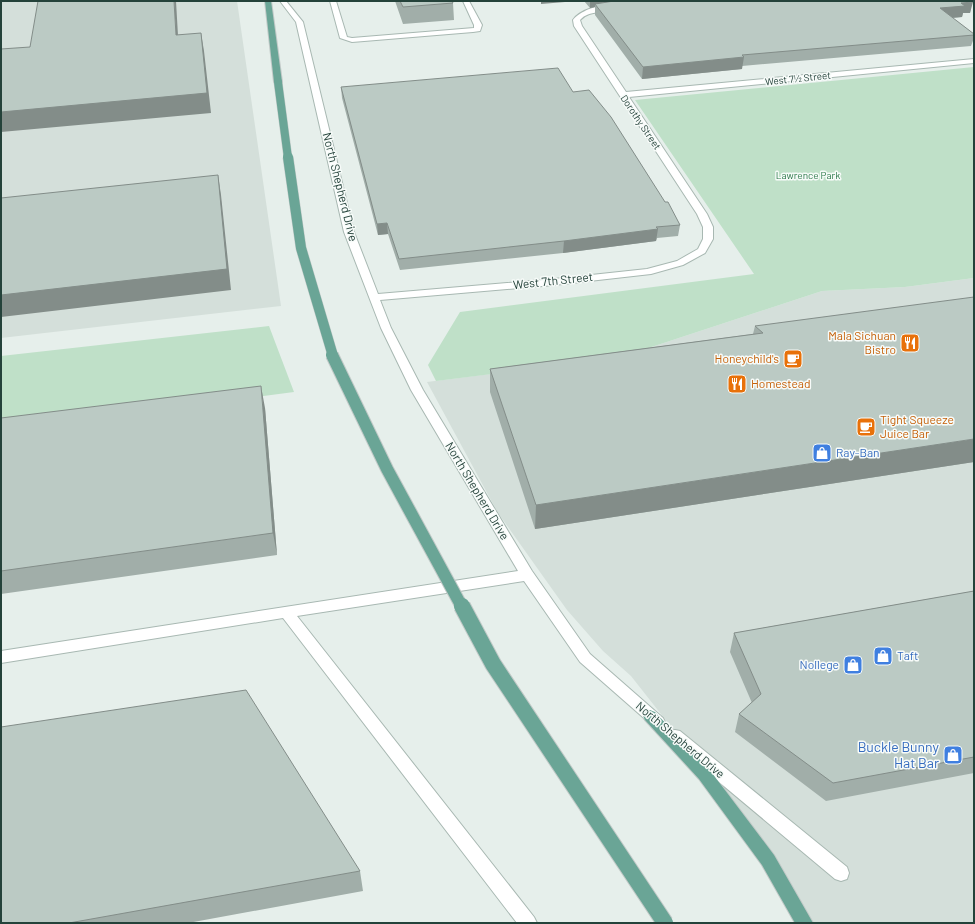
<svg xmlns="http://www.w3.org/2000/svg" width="975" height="924" viewBox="0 0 975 924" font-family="Barlow,sans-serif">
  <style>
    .built { fill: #d4dfda }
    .green { fill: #bfe0c8 }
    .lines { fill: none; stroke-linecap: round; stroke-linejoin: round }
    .minor-casing { stroke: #a8b8b2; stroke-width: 2 }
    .major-casing { stroke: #c2cac8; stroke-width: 2 }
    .minor { fill: #fff; fill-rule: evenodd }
    .major { fill: #6aa596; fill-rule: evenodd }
    .major-bridge-far3-casing { stroke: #c2cac8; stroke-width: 9; stroke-linecap: butt }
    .major-bridge-far2-casing { stroke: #c2cac8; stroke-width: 11; stroke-linecap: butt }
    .major-bridge-far1-casing { stroke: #c2cac8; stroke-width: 14; stroke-linecap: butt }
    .major-bridge-casing { stroke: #c2cac8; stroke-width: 18; stroke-linecap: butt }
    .major-bridge-far3 { stroke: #6aa596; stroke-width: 8 }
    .major-bridge-far2 { stroke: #6aa596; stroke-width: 10 }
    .major-bridge-far1 { stroke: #6aa596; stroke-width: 12 }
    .major-bridge { stroke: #6aa596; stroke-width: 16 }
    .wall { fill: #a1aea9 }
    .shaded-wall { fill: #838d89 }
    .building { fill: #bbcac4; stroke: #838d89 }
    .labels { text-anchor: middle; stroke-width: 3; stroke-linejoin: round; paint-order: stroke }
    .far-street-label { font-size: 10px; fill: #24423a; stroke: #f7fbf9 }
    .far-park-label { font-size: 10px; fill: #2d7a4b; stroke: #f7fbf9 }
    .street-label { font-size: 12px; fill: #24423a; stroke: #f7fbf9 }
    .food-label { font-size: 12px; fill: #c56008; stroke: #f7fbf9; text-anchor: end }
    .shop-label { font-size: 12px; fill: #366cbe; stroke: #f7fbf9; text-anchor: start }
    .near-shop-label { font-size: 14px; fill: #366cbe; stroke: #f7fbf9; text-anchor: end }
  </style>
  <rect width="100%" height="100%" fill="#e6efeb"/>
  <path class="built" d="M 1,1 L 237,1 L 281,306 L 1,338 Z
    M 974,278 L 974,923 L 813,923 L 705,770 L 631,676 L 603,651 L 567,610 L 498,513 L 427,382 L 618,358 L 822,291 L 905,287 Z"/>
  <path class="green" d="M 974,67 L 974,278 L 905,287 L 822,291 L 618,358 L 436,381 L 428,365 L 460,312 L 754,274 L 635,100 Z
    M 269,326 L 294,392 L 1,430 L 1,356 Z"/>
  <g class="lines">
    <defs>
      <path id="minor" d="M 280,1 L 286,1 L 303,22 L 354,232 L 378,294 L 554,279 L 647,269 L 677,261 L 698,249 L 703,239 L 703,227 L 697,214 L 574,26 L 573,20 C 579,11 604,1 613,8 C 604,15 590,9 580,20 L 582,26 L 626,92 L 974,59 L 974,63 L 629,97 L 707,214 L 713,227 L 713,239 L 705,253 L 683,265 L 651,274 L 554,285 L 380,300 L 391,328 L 423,390 L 532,571 L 590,654 L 663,718 L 665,722 L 663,726 L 658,728 L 653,726 L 580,662 L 524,581 L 297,616 L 534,917 L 537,923 L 517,923 L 283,618 L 1,663 L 1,651 L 518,571 L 411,390 L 381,328 L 344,232 L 296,22 Z
        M 330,1 L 336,1 L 347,37 L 352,38 L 474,28 L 474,25 L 463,1 L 469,1 L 482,25 L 480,31 L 473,32 L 352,42 L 340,38 Z
        M 675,730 L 680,731 L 847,867 L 849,873 L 847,879 L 841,881 L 835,879 L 670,741 L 667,736 L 670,731 Z"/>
      <path id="major" d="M 265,1 L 271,1 L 282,82 L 278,84 L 274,82 Z
        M 650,710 L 655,712 L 709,769 L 774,855 L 813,923 L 795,923 L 762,865 L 699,779 L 645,720 L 643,716 L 645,712 Z"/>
    </defs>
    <use href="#minor" class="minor-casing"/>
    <use href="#major" class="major-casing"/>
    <use href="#minor" class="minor"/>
    <use href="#major" class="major"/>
    <defs>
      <path id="major-bridge-far3" d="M 278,82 L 288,158"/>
      <path id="major-bridge-far2" d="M 288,157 L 301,248 L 333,356"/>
      <path id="major-bridge-far1" d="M 332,355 L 387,469 L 462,607"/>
      <path id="major-bridge" d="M 462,606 L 493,664 L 665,923"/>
    </defs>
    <use href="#major-bridge-far3" class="major-bridge-far3-casing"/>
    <use href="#major-bridge-far2" class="major-bridge-far2-casing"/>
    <use href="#major-bridge-far1" class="major-bridge-far1-casing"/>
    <use href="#major-bridge" class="major-bridge-casing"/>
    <use href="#major-bridge-far3" class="major-bridge-far3"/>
    <use href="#major-bridge-far2" class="major-bridge-far2"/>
    <use href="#major-bridge-far1" class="major-bridge-far1"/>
    <use href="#major-bridge" class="major-bridge"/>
  </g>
  <path class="wall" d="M 395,1 L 452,1 L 453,3 L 454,20 L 403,24 Z
    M 584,1 L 972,1 L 970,13 L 963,13 L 962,17 L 952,18 L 974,34 L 974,38 L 971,46 L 742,66 L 742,69 L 642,79 L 595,15 L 595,7 L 590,8 Z
    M 341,87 L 573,92 L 665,202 L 680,225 L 678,236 L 657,238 L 656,241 L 563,253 L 400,270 L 388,234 L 378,235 L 342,98 Z
    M 755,326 L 974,462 L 535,529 L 490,392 L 490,369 L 753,334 Z
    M 265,408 L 277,555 L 1,594 L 1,418 Z
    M 974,591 L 974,773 L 826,801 L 735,732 L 739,714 L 752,703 L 730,652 L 734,633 Z
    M 360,871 L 363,891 L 188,923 L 1,923 Z"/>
  <path class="shaded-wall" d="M 174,1 L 176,1 L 179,53 L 176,35 Z
    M 541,1 L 577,1 L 541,4 Z
    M 590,1 L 653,1 L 595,4 L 595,7 L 590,8 Z
    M 973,2 L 970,13 L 963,13 L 962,17 L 937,19 L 940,8 L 961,3 Z
    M 201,33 L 204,51 L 211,113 L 1,132 L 1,112 Z
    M 744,57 L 742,69 L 642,79 L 643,67 Z
    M 218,175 L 221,195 L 231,290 L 1,317 L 1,295 Z
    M 387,223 L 388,234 L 378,235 L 377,224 Z
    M 658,229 L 656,241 L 563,253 L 564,241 Z
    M 261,386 L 265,408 L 277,555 L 273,533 Z
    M 974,439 L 974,462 L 535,529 L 536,505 Z"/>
  <path class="building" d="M 38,1 L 174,1 L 176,35 L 201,33 L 207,93 L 1,112 L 1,49 L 30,47 Z
    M 400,1 L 452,1 L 453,3 L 403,7 Z
    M 614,1 L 972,1 L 973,2 L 961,3 L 965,6 L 940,8 L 974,34 L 974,35 L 742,55 L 744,57 L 643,67 L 595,4 Z
    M 558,68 L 573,92 L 589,90 L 611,117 L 665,202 L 668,202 L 680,225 L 656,227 L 658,229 L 564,241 L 399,259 L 387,223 L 377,224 L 341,87 Z
    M 218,175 L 227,269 L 1,295 L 1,198 Z
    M 974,297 L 974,439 L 536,505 L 490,369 L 763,333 L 755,326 Z
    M 261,386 L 273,533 L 1,571 L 1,418 Z
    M 974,591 L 974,757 L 833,783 L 739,714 L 761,694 L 734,633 Z
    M 246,690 L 360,871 L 69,923 L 1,923 L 1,727 Z"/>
  <defs>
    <symbol id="restaurant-square" viewBox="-11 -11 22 22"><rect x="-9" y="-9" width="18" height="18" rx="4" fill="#e8710a" stroke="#f7fbf9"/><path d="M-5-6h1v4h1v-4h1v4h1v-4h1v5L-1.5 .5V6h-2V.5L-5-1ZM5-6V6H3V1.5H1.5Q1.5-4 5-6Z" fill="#fff"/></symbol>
    <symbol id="cafe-square" viewBox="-11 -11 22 22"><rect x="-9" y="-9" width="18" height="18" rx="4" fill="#e8710a" stroke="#f7fbf9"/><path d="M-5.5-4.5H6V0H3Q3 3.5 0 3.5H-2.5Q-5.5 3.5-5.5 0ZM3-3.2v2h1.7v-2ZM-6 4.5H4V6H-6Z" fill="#fff"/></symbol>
    <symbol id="shop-square" viewBox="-11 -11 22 22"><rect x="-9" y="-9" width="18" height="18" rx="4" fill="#3f7fe0" stroke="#f7fbf9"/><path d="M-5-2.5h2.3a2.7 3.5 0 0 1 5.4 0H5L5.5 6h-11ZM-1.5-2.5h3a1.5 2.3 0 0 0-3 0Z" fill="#fff"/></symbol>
  </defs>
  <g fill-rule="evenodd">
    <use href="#restaurant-square" x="899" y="332" width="22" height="22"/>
    <use href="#cafe-square" x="782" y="348" width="22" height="22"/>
    <use href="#restaurant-square" x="726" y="373" width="22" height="22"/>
    <use href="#cafe-square" x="855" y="416" width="22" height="22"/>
    <use href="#shop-square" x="811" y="442" width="22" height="22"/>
    <use href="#shop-square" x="872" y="645" width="22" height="22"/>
    <use href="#shop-square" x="842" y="654" width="22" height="22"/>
    <use href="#shop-square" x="942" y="744" width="22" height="22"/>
  </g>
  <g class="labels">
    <g class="far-street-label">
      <text transform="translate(798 78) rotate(-6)" y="4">West 7½ Street</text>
      <text transform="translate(641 122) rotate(56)" y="4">Dorothy Street</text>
    </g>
    <g class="far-park-label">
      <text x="808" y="179">Lawrence Park</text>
    </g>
    <g class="street-label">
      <text transform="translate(340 187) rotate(76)" y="4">North Shepherd Drive</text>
      <text transform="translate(553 281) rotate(-6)" y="4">West 7th Street</text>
      <text transform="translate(477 491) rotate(59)" y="4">North Shepherd Drive</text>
      <text transform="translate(680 740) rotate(40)" y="4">North Shepherd Drive</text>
    </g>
    <g class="food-label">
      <text x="896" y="340">Mala Sichuan<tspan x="896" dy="14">Bistro</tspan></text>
      <text x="779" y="363">Honeychild's</text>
      <text x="751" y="388" text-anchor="start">Homestead</text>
      <text x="880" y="424" text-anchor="start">Tight Squeeze<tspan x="880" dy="14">Juice Bar</tspan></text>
    </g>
    <g class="shop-label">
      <text x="836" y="457">Ray-Ban</text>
      <text x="897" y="660">Taft</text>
      <text x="839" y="669" text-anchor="end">Nollege</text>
    </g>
    <g class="near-shop-label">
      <text x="939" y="752">Buckle Bunny<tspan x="939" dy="16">Hat Bar</tspan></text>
    </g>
  </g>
  <rect width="975" height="924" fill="none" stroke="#24423a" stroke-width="4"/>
</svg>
